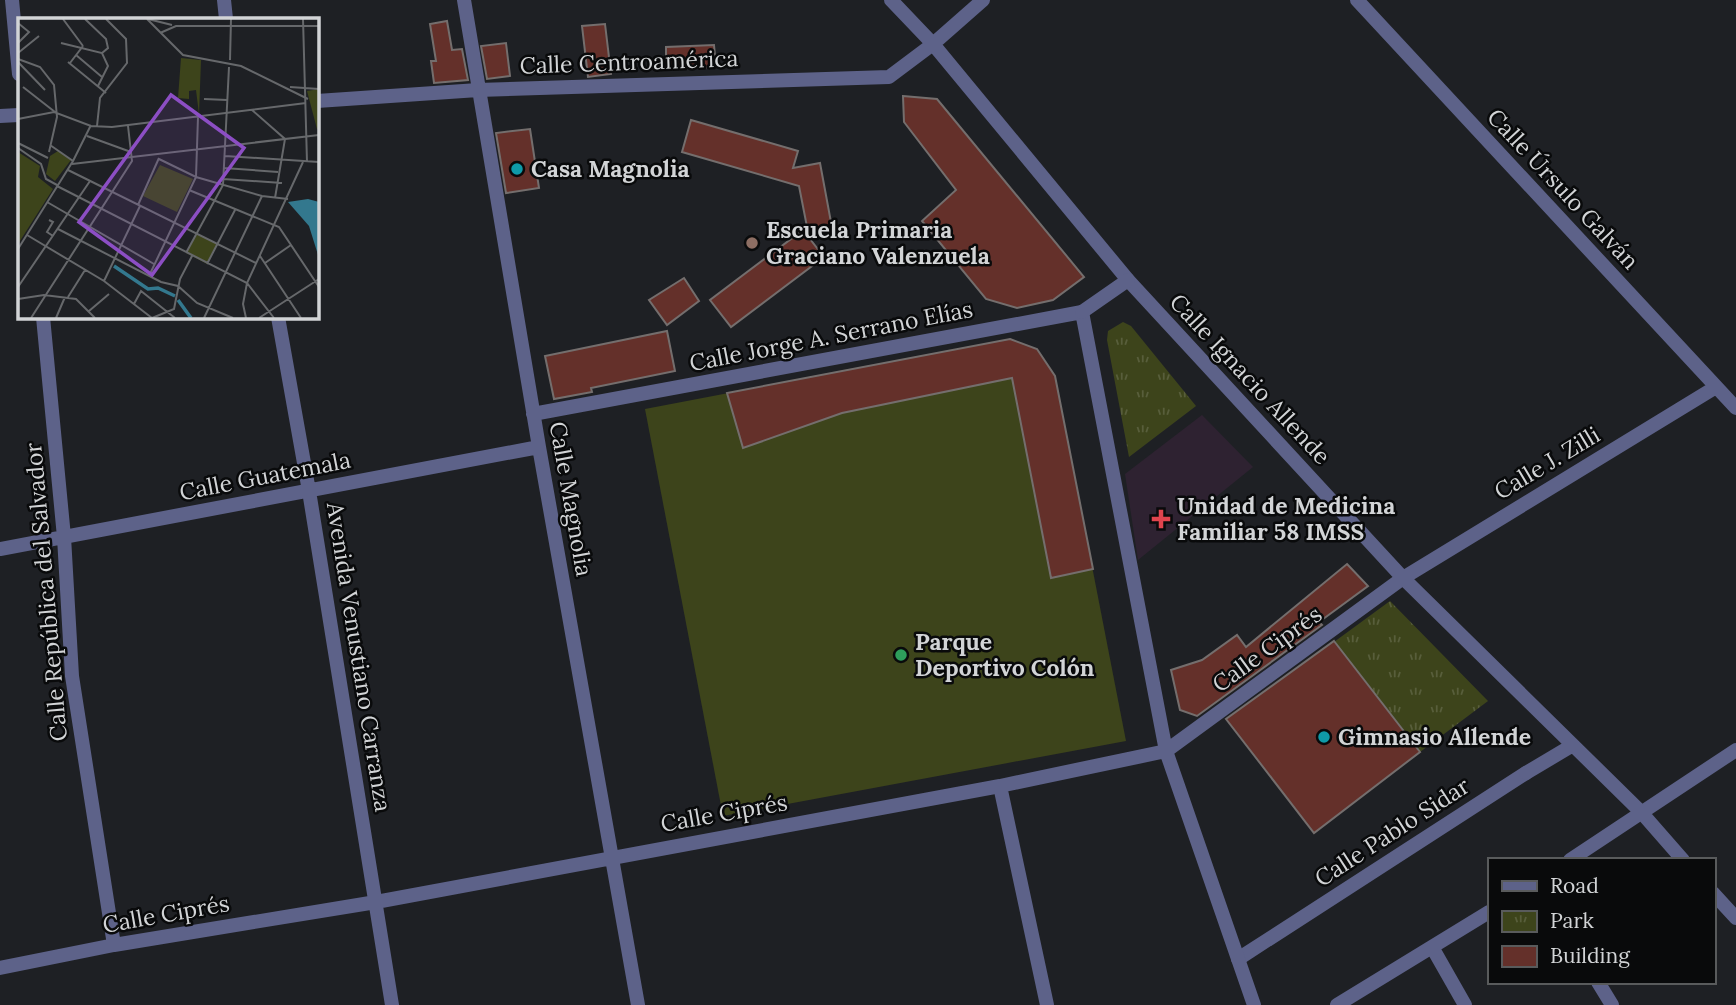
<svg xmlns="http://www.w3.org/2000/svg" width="1736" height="1005" viewBox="0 0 1736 1005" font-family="Lora,serif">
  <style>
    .medical { fill: #2e2231 }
    .park { fill: url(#park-tufts) }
    .pitch { fill: #3d441b }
    .building { fill: #64302a; stroke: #746e6d; stroke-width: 2 }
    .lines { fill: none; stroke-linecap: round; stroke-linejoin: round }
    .pedestrian { stroke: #5d6289; stroke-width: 14 }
    .minor { stroke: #5d6289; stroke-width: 14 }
    .tertiary { stroke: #5d6289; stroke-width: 14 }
    .culture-dot { fill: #0f9aa8; stroke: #090a0b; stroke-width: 2.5 }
    .education-dot { fill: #8d6e63; stroke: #090a0b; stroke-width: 2.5 }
    .health-dot { fill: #e0444e; stroke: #090a0b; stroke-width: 2.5 }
    .leisure-dot { fill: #2e9e5b; stroke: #090a0b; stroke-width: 2.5 }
    .labels { text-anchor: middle; stroke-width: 5; stroke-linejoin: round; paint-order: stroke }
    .street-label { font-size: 23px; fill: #d2d4d6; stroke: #090a0b }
    .poi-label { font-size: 23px; font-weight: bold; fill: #d2d4d6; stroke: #090a0b; text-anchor: start }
    .inset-river { fill: none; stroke: #33788e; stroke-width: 3.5 }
    .inset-road { fill: none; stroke: #66686b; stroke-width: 2 }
    .view { fill: #8c4ec4; fill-opacity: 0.15; stroke: #8c4ec4; stroke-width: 3.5 }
    .inset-edge { fill: none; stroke: #d2d4d6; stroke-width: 3.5 }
  </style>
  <defs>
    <pattern id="park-tufts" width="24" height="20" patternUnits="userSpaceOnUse" patternTransform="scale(1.75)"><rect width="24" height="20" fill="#3d441b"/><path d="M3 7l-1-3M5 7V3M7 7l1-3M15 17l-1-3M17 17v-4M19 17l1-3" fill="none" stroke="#585e3b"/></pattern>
  </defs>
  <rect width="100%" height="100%" fill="#1e2024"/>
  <path class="medical" d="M 1202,415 L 1253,467 L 1138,560 L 1125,474 Z"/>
  <path class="park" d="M 1123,322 L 1131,326 L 1196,406 L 1129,457 L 1107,340 L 1108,331 Z
    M 1390,601 L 1488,701 L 1420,752 L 1334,642 Z"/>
  <path class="pitch" d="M 1010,339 L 1037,349 L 1055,376 L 1126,741 L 723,816 L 645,409 Z"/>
  <path class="building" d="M 447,21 L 452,50 L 462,49 L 468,80 L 434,83 L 431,61 L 436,61 L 430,24 Z
    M 605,24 L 611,74 L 588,77 L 582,26 Z
    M 506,43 L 510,76 L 487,79 L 481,46 Z
    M 714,45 L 716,67 L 666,69 L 666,47 Z
    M 903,96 L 937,99 L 1084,277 L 1053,300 L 1017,308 L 986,299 L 922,221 L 956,190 L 904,122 Z
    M 691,120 L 798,151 L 793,168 L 820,163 L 833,233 L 809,237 L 799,186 L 682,152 Z
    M 530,129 L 539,188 L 506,193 L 496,133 Z
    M 803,230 L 824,257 L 731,327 L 710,300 Z
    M 684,278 L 699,301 L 667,325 L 649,300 Z
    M 667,331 L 675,371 L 591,388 L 592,392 L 554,399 L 545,356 Z
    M 1010,339 L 1037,349 L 1055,376 L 1093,569 L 1051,578 L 1012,378 L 842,413 L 743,448 L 727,393 Z
    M 1347,564 L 1368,586 L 1319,622 L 1322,625 L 1197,716 L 1180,710 L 1171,670 L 1202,660 L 1237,635 L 1246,647 Z
    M 1334,641 L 1420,752 L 1314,833 L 1226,719 Z"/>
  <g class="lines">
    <path class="pedestrian" d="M 1238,959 L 1526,773"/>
    <path class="minor" d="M 12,0 L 19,74
      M 224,0 L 226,19
      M 464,0 L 539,447 L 638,1005
      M 891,0 L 933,44 L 1128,280 L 1403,578 L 1641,812 L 1683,860
      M 1357,0 L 1736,408
      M 317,101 L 478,90 L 889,77 L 933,44 L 983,0
      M 0,116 L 19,115
      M 43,317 L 64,537 L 72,676 L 114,945
      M 278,317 L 309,491 L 392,1005
      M 533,414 L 1082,312 L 1166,751 L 1254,1005
      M 0,549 L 539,447
      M 1526,773 L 1573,745
      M 1000,786 L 1047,1005
      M 1570,860 L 1736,750
      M 1713,893 L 1736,918
      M 1432,947 L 1465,1005
      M 0,968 L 114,945 L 376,902 L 1000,786 L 1166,751 L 1403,578 L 1716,387
      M 1598,982 L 1612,1005
      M 1337,1005 L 1489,912"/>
    <path class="tertiary" d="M 1082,312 L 1128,280"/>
  </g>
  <g class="culture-dot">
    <circle cx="517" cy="169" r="7"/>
    <circle cx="1324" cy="737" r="7"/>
  </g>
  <circle class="education-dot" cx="752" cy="243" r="7"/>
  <path class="health-dot" d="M1157.5 508.5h7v7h7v7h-7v7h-7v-7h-7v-7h7z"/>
  <circle class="leisure-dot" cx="901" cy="655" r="7"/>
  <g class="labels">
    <g class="street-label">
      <text transform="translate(629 62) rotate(-2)" y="8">Calle Centroamérica</text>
      <text transform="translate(1563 189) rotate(47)" y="8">Calle Úrsulo Galván</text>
      <text transform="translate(831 336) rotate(-11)" y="8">Calle Jorge A. Serrano Elías</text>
      <text transform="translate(1250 379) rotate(47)" y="8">Calle Ignacio Allende</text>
      <text transform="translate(1547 463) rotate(-31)" y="8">Calle J. Zilli</text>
      <text transform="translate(265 476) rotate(-11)" y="8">Calle Guatemala</text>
      <text transform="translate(571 499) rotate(80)" y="8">Calle Magnolia</text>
      <text transform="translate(46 592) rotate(-95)" y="8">Calle República del Salvador</text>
      <text transform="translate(1267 649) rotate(-36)" y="8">Calle Ciprés</text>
      <text transform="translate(359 657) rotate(81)" y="8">Avenida Venustiano Carranza</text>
      <text transform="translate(724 813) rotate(-10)" y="8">Calle Ciprés</text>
      <text transform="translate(1392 832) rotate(-33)" y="8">Calle Pablo Sidar</text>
      <text transform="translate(166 914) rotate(-10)" y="8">Calle Ciprés</text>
    </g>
    <g class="poi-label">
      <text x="531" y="177">Casa Magnolia</text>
      <text x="766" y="238">Escuela Primaria<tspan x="766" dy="26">Graciano Valenzuela</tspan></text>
      <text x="1177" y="514">Unidad de Medicina<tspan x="1177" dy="26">Familiar 58 IMSS</tspan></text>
      <text x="915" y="650">Parque<tspan x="915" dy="26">Deportivo Colón</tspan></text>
      <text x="1338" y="745">Gimnasio Allende</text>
    </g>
  </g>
  <g transform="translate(18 18)">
    <rect width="301" height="301" fill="#1e2024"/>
    <path d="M 163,40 L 183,42 L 181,96 L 178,72 L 171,73 L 171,81 L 160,80 ZM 301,71 L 301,111 L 299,111 L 289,73 ZM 40,133 L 53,142 L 37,163 L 28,156 L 32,138 ZM 179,216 L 200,226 L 189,246 L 168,235 Z" fill="#3d441b"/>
    <path d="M 0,134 L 22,148 L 20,159 L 35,171 L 0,226 ZM 142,147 L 175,161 L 159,194 L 125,178 Z" fill="#3d441b"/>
    <path d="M 290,181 L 301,184 L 301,240 L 291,208 L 270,184 Z" fill="#33788e"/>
    <path class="inset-river" d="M 96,248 L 130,271 L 140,270 L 157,278M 160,282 L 173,300"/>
    <path class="inset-road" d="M 45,1 L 65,28M 67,1 L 88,21 L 90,30 L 84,35M 129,1 L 165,37 L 223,48 L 290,81M 130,1 L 154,7M 285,1 L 289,144M 0,5 L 11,14 L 0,25M 142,15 L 158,8 L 301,8M 43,25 L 84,35 L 90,48 L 80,68M 0,35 L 21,18M 58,37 L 84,59M 0,41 L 22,49 L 36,67 L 39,99 L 31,134M 212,42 L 213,1M 0,44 L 27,72M 50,44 L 88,75M 52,45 L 65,28M 5,69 L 37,94M 272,69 L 301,71M 186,81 L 209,82M 234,92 L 267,121 L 257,180M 0,101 L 36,94 L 73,108 L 94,109 L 288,85M 79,108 L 82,80 L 109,45 L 108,21 L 88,1M 69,118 L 113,134M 0,125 L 30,140M 0,130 L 23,146 L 28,161 L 39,167M 207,138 L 301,144M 141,141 L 178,159 L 244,178 L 270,181M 55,143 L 73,107M 54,146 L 301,117M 206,150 L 260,154M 50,152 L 238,245M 205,161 L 264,165M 39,168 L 229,265 L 256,300M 171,172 L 261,209 L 301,269M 29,184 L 136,246M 120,187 L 141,140M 31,202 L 35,204 L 29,214 L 35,218M 40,211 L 143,264 L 160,268 L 179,285 L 215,300M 9,217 L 86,263 L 134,300M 0,231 L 55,143 L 32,127M 168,235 L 205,167 L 211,49M 242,238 L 283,300M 247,245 L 273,227M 189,246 L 217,192M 131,258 L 178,159 L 180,99M 86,263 L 122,188M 0,269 L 72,163M 50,279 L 67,252M 0,281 L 26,277 L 58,281 L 77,300M 116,286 L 123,273 L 157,300M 71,293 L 91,276M 13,300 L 114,143 L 110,108M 38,300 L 47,279M 134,300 L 156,291 L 162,261 L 174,238M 186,300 L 244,178M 228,300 L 225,286 L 229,265 L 285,144M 241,300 L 301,261"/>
    <path class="view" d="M 153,77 L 226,130 L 134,257 L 61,204 Z"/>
    <rect width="301" height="301" class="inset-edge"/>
  </g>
  <rect x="1488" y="858" width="228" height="126" fill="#090a0b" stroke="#595b5c" stroke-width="2"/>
  <rect x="1502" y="881" width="35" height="10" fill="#5d6289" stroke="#595b5c" stroke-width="2"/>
  <text x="1550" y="893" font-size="21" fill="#d2d4d6">Road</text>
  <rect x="1502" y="911" width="35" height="21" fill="url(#park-tufts)" stroke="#595b5c" stroke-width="2"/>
  <text x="1550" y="928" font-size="21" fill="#d2d4d6">Park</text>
  <rect x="1502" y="946" width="35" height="21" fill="#64302a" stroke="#595b5c" stroke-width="2"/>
  <text x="1550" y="963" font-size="21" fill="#d2d4d6">Building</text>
</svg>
